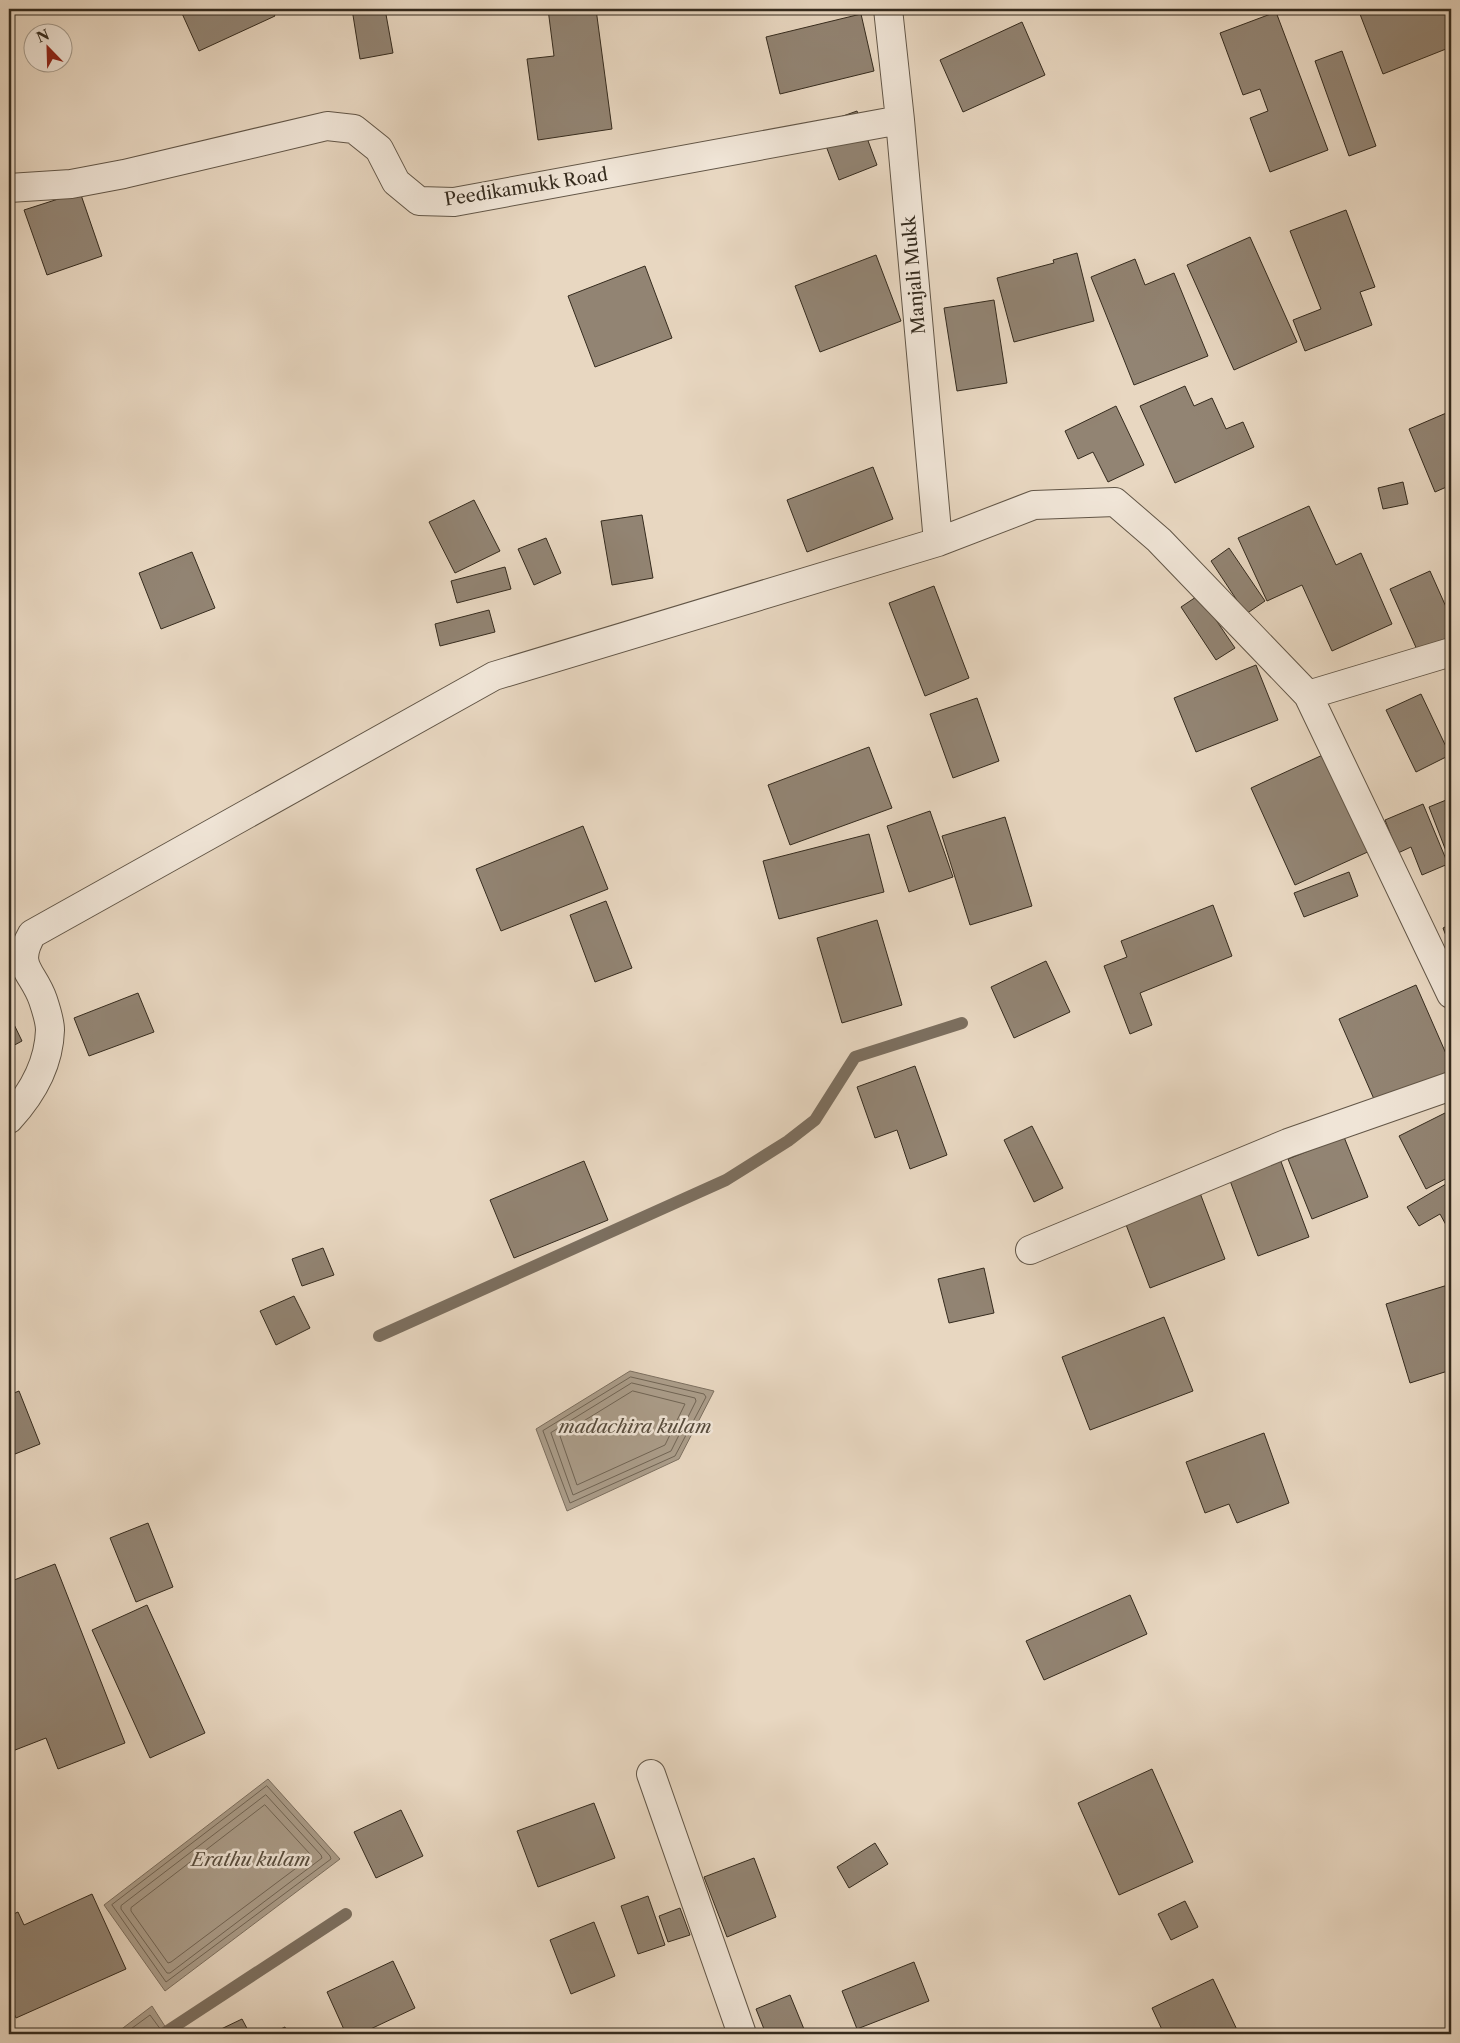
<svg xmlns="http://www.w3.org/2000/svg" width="1460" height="2043" viewBox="0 0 1460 2043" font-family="'Libre Caslon Text',serif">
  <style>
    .water { fill: #ab9d8a; stroke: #7c6f5f }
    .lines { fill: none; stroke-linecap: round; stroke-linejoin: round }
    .shore { stroke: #706454; stroke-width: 1 }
    .stream { stroke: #7c6f5f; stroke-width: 12 }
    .building { fill: #928473; stroke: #352b1e }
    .minor-casing { stroke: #625647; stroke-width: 30 }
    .minor { stroke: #f0e5d7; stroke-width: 28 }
    .labels { text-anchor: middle; stroke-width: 5; stroke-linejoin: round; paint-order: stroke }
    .street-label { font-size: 18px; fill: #352b1e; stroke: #f0e5d7 }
    .water-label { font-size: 19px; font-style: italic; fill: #584d3e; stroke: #f0e5d7 }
  </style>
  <rect width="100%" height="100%" fill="#e8d7c1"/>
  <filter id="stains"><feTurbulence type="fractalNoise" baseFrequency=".004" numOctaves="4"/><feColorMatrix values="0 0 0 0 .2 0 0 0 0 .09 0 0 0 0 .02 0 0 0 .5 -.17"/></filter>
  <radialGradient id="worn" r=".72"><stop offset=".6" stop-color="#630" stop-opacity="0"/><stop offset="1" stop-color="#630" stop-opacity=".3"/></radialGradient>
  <path class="water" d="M 630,1371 L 714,1391 L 679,1459 L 567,1511 L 536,1429 Z
    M 268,1779 L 340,1859 L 165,1991 L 104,1905 Z
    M 152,2006 L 168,2031 L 164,2034 L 115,2034 Z"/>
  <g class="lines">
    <path class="shore" d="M 631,1377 L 704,1394 L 706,1397 L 675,1456 L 570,1503 L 543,1431 Z
      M 632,1383 L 695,1398 L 696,1401 L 671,1451 L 573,1495 L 551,1433 Z
      M 633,1391 L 685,1404 L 665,1445 L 577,1485 L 560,1436 Z
      M 267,1786 L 330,1856 L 331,1859 L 166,1982 L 112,1905 Z
      M 266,1795 L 321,1855 L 322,1858 L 170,1973 L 167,1973 L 121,1909 L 121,1906 Z
      M 265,1805 L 310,1854 L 311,1857 L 171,1962 L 168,1963 L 131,1911 L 131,1908 Z
      M 124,2034 L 150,2015 L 161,2030 L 161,2034"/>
    <path class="stream" d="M 379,1336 L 726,1180 L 788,1141 L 815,1120 L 855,1057 L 962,1023
      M 163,2034 L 346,1914"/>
  </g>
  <path class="building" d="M 180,9 L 271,9 L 275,16 L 199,51 Z
    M 352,9 L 385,9 L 393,53 L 360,59 Z
    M 548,9 L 596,9 L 612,129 L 538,140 L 527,59 L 554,56 Z
    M 1358,9 L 1451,9 L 1451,47 L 1383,74 Z
    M 1276,12 L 1328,150 L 1270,172 L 1250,118 L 1268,111 L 1260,89 L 1243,95 L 1220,33 Z
    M 861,14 L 874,71 L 780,94 L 766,37 Z
    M 1022,22 L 1045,75 L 963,112 L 940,60 Z
    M 1342,51 L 1376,146 L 1349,156 L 1315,61 Z
    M 857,111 L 877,165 L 839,180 L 818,125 Z
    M 80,192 L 102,256 L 47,275 L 24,210 Z
    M 1346,210 L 1375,287 L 1360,292 L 1372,325 L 1305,351 L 1293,320 L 1321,309 L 1290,231 Z
    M 1250,237 L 1297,342 L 1234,370 L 1187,265 Z
    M 1077,253 L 1094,321 L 1014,342 L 997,278 L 1054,263 L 1053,260 Z
    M 876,255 L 901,321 L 820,352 L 795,286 Z
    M 1135,259 L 1145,285 L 1174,273 L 1208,356 L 1134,385 L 1091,277 Z
    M 645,266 L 672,338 L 595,367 L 568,296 Z
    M 994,300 L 1007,383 L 957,391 L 944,308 Z
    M 1185,386 L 1194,406 L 1212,398 L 1226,429 L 1243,422 L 1254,447 L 1175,483 L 1140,406 Z
    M 1116,406 L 1144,465 L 1108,482 L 1093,452 L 1078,459 L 1065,431 Z
    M 1451,411 L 1451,485 L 1435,492 L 1409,429 Z
    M 873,467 L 893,519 L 807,552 L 787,500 Z
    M 1403,482 L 1408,504 L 1383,509 L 1378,488 Z
    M 474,500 L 500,551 L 455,573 L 429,522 Z
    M 1309,506 L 1336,565 L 1361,553 L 1392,624 L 1332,651 L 1302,585 L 1267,601 L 1238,538 Z
    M 642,515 L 653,578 L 612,585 L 601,521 Z
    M 546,538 L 561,573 L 534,585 L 518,549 Z
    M 1229,548 L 1265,601 L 1246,614 L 1211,561 Z
    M 192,552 L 215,608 L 161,629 L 139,573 Z
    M 505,567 L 511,589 L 457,603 L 451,581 Z
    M 1430,571 L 1451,618 L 1451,638 L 1418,652 L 1390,589 Z
    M 934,586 L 969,678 L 925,696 L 889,603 Z
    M 1199,595 L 1235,648 L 1216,660 L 1181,607 Z
    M 489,610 L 495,632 L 440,646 L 435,624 Z
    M 1256,665 L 1278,720 L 1196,752 L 1174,698 Z
    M 1421,694 L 1450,755 L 1416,772 L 1386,710 Z
    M 977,698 L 999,761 L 953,778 L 930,714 Z
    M 869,747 L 892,808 L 790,845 L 768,785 Z
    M 1327,753 L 1372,850 L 1295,885 L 1251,788 Z
    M 1451,798 L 1451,864 L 1429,807 Z
    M 1423,804 L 1448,864 L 1422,875 L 1411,847 L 1398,853 L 1385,820 Z
    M 930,811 L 953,877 L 909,892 L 887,826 Z
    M 1005,817 L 1032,906 L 970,925 L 942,836 Z
    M 583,826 L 608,889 L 501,931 L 476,869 Z
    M 869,834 L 884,892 L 779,919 L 763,861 Z
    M 1349,872 L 1358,896 L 1304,917 L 1294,893 Z
    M 606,901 L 632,968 L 595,982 L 570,915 Z
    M 1213,905 L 1232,956 L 1140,993 L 1152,1025 L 1130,1034 L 1104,966 L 1127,957 L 1121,941 Z
    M 877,920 L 902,1005 L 842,1023 L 817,938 Z
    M 1451,924 L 1451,949 L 1443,928 Z
    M 1046,961 L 1070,1012 L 1014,1038 L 991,987 Z
    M 1416,985 L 1451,1065 L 1451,1074 L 1377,1106 L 1339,1019 Z
    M 138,993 L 154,1032 L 89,1056 L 74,1018 Z
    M 9,1014 L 22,1041 L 9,1048 Z
    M 915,1066 L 947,1155 L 910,1169 L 897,1130 L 875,1138 L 857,1087 Z
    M 1451,1110 L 1451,1176 L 1426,1189 L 1399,1136 Z
    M 1032,1126 L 1063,1188 L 1034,1202 L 1004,1140 Z
    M 1344,1137 L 1368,1197 L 1312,1219 L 1288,1159 Z
    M 1280,1159 L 1309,1237 L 1258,1256 L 1229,1178 Z
    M 584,1161 L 608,1220 L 514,1258 L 490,1200 Z
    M 1451,1181 L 1451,1234 L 1440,1214 L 1419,1226 L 1407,1207 Z
    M 1200,1193 L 1225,1259 L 1150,1288 L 1125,1222 Z
    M 323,1248 L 334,1275 L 302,1286 L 292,1259 Z
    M 984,1268 L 994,1313 L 949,1323 L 938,1279 Z
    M 1451,1284 L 1451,1370 L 1410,1383 L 1386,1304 Z
    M 294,1296 L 310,1328 L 276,1345 L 260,1311 Z
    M 1164,1317 L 1193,1391 L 1090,1430 L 1062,1357 Z
    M 19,1391 L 40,1444 L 15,1454 L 9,1439 L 9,1395 Z
    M 1264,1433 L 1289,1503 L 1237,1523 L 1229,1504 L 1205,1513 L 1186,1462 Z
    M 148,1523 L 173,1587 L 136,1602 L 110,1538 Z
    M 55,1564 L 125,1743 L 58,1769 L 46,1738 L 10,1752 L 9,1750 L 9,1582 Z
    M 1130,1595 L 1147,1634 L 1044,1680 L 1026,1641 Z
    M 147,1605 L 205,1733 L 150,1758 L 92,1630 Z
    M 1152,1769 L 1193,1862 L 1119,1895 L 1078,1803 Z
    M 594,1803 L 615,1858 L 538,1887 L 517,1831 Z
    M 401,1810 L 423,1856 L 376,1878 L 354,1832 Z
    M 875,1843 L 888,1864 L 849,1888 L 837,1867 Z
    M 754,1858 L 776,1917 L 727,1937 L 704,1877 Z
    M 92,1894 L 126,1969 L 16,2018 L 9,2002 L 9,1916 L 18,1912 L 24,1925 Z
    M 648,1896 L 665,1945 L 638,1954 L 621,1906 Z
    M 1185,1901 L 1198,1927 L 1171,1940 L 1158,1914 Z
    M 680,1908 L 690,1935 L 668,1942 L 659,1916 Z
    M 594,1922 L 615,1976 L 571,1994 L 550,1940 Z
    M 393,1961 L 415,2008 L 360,2034 L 346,2034 L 327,1992 Z
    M 914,1962 L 929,2001 L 857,2029 L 842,1991 Z
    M 1213,1979 L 1239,2034 L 1164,2034 L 1152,2008 Z
    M 790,1995 L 806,2034 L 766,2034 L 756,2009 Z
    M 242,2019 L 250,2034 L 221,2034 L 219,2030 Z
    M 285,2027 L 288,2034 L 270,2034 Z"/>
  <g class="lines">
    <defs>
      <path id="minor" d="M 888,9 L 900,120 L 938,542
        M 9,188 L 71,184 L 124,174 L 327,126 L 354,129 L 379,149 L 396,182 L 419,201 L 454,202 L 900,120
        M 1308,695 L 1451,652
        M 9,1119 C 32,1094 49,1064 50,1030 C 50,1021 46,1009 43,1000 C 33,971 13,967 32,934 L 494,676 L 938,542 L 1034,505 L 1115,502 L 1159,540 L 1308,695 L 1451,994
        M 1030,1250 L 1288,1143 L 1451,1086
        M 651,1774 L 742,2034"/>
    </defs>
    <use href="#minor" class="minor-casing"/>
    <use href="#minor" class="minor"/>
  </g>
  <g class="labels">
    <g class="street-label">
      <text transform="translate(526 187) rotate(-9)" y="6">Peedikamukk Road</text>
      <text transform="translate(914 275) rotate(-95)" y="6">Manjali Mukk</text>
    </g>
    <g class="water-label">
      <text x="635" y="1433">madachira kulam</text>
      <text x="251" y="1866">Erathu kulam</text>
    </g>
  </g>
  <rect width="1460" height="2043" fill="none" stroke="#e8d7c1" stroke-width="30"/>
  <rect x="10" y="10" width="1440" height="2023" fill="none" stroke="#352b1e" stroke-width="2.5"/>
  <rect x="15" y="15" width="1430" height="2013" fill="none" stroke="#352b1e"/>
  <g transform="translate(48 48) rotate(337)"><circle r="24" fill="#f0e5d7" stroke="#a59b8d"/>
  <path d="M0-4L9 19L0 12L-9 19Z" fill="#8f2418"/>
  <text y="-8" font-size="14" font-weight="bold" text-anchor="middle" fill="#352b1e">N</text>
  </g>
  <rect width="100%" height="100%" filter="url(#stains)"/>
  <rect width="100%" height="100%" fill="url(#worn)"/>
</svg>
